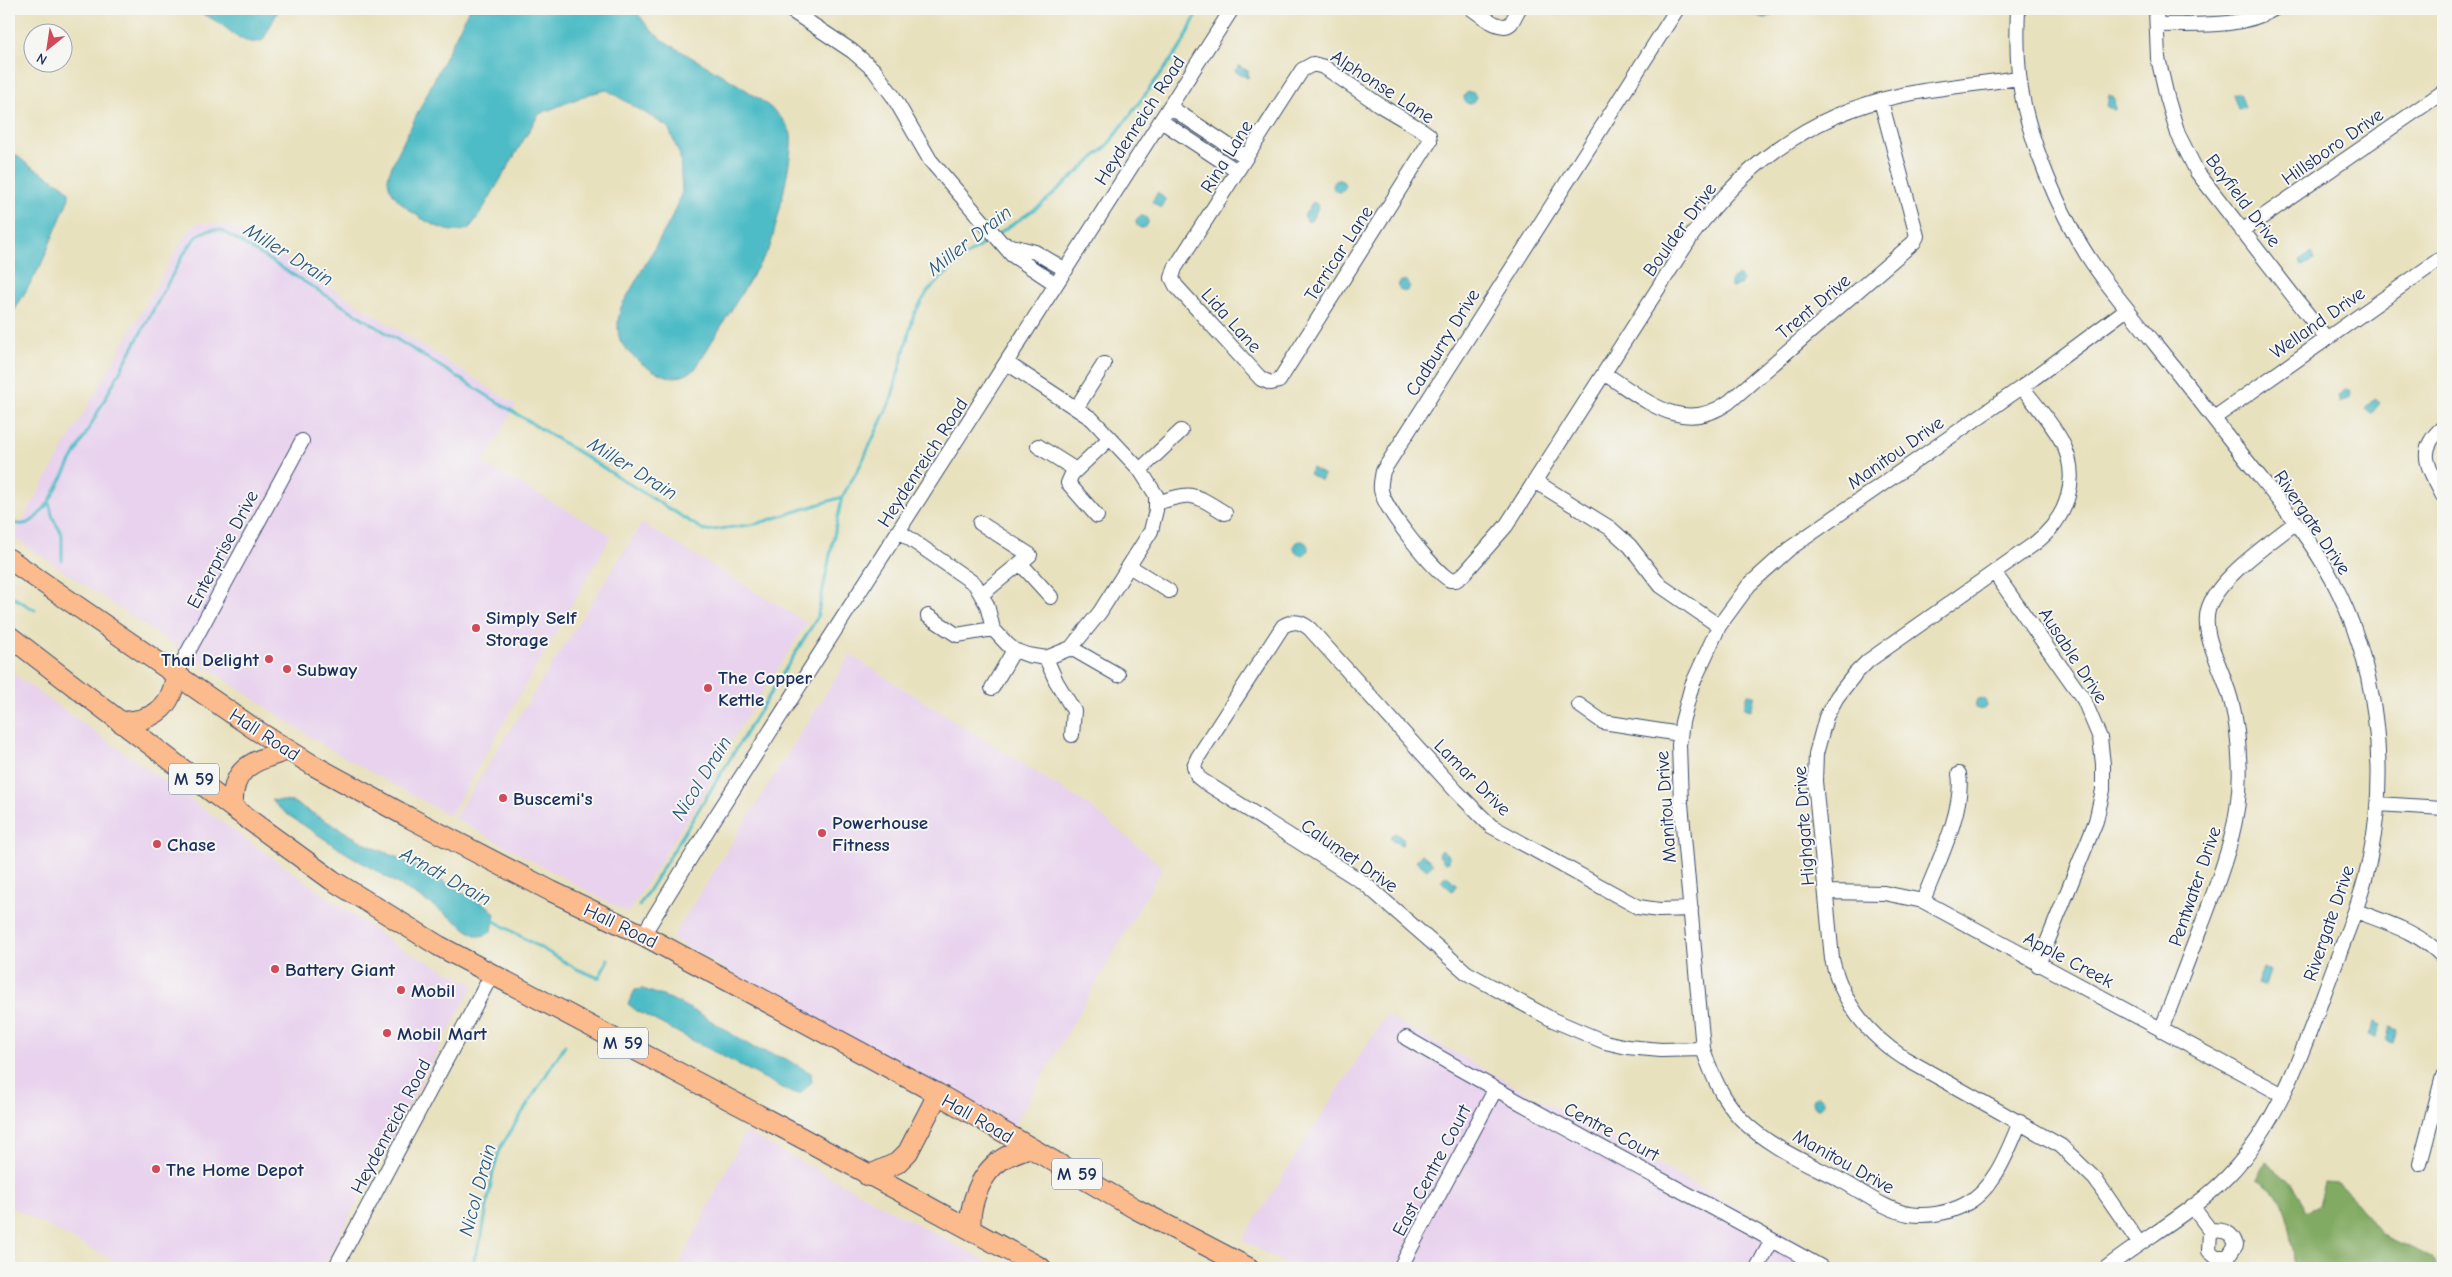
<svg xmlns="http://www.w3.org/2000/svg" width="2452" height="1277" viewBox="0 0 2452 1277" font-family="'Comic Neue',sans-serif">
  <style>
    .built { fill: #e8d2ee }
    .forest { fill: #81aa62; stroke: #4e6c60 }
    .water { fill: #4ebcc6; stroke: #347692 }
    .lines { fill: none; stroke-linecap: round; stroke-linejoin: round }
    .stream { stroke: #4ebcc6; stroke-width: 3 }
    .minor-casing { stroke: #3a4a6c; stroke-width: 16 }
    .highway-casing { stroke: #3a4a6c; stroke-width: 22 }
    .minor { stroke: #fff; stroke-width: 14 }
    .highway { stroke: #fbbb8c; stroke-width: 20 }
    .poi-dot { fill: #d1495b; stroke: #f6f6f2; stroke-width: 2 }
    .labels { text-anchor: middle; stroke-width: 4; stroke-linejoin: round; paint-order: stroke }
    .shield { fill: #f6f6f2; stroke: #5d6b8a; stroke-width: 1 }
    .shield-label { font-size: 18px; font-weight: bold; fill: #1b2f5e }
    .street-label { font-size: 19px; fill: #1b2f5e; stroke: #f6f6f2 }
    .poi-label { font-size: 19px; font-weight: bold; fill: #1b2f5e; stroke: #f6f6f2; text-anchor: start }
    .water-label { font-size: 20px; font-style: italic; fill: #2a597d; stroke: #f6f6f2 }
  </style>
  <rect width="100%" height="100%" fill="#f6f6f2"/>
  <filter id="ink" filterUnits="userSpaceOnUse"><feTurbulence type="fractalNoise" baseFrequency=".02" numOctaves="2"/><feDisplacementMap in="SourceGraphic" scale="10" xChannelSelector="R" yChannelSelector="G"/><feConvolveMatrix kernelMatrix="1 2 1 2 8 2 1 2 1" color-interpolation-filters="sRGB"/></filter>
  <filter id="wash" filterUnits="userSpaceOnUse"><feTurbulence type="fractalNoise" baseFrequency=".0096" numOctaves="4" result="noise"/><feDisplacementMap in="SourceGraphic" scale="20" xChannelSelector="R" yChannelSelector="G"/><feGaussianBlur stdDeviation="1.12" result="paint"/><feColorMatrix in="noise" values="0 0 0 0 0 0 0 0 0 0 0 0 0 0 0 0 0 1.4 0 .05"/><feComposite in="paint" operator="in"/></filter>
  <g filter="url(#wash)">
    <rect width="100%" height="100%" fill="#e8e1bd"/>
    <path class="built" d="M 197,223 L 227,225 L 242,231 L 516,405 L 483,464 L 612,535 L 450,816 L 326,747 L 13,537 L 186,234 Z
      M 642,523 L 807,623 L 712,771 L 716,774 L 628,913 L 454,818 Z
      M 850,655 L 1091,807 L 1163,867 L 1014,1126 L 817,1021 L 672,938 Z
      M 9,671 L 398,947 L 474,984 L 322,1268 L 128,1268 L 9,1206 Z
      M 1386,1015 L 1846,1268 L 1293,1268 L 1242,1240 Z
      M 745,1132 L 999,1268 L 678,1268 Z"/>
    <path class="forest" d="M 2265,1161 C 2283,1175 2302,1188 2305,1212 L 2318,1206 L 2324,1183 L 2338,1184 L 2351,1195 L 2378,1230 L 2389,1238 L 2431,1257 L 2438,1268 L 2294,1268 C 2294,1250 2290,1215 2280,1200 C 2275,1191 2266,1184 2257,1179 Z"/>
    <path class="water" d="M 191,9 L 279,9 L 263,40 C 245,48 233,32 219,23 C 210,17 200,13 191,9 Z
      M 469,9 L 634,9 C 642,18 649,30 659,37 C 686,58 785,102 791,135 C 794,153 776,227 770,247 L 695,369 C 688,374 683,377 674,377 C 657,377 629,357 621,342 C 616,332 618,318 621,307 L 670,221 L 682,192 L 680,156 L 668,127 L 607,90 L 589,94 L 539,114 L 480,214 L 469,229 C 461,231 455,232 447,230 C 428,225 388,201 388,179 C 388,174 392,166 394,161 Z
      M 1755,9 L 1768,9 L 1771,16 L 1765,18 L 1752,14 Z
      M 1239,66 L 1248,71 L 1248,78 L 1236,72 L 1235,70 Z
      M1464 98a6 6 0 1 1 12 0a6 6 0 1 1-12 0Z
      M 2240,93 L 2245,107 L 2238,109 L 2233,95 Z
      M 2109,95 L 2114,97 L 2115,110 L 2107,107 Z
      M 9,149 L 27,164 L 64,186 L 69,192 L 69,198 L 41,265 L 9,320 Z
      M1333 186a6 6 0 1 1 12 0a6 6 0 1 1-12 0Z
      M 1158,192 L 1166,200 L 1161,208 L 1152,202 Z
      M 1313,202 L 1319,206 L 1311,221 L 1308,222 L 1304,216 Z
      M1136 222a6 6 0 1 1 12 0a6 6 0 1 1-12 0Z
      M 2311,253 L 2314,260 L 2302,266 L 2300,260 Z
      M 1739,275 L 1743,280 L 1740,285 L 1731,287 L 1731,281 Z
      M1398.5 286a5.5 5.5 0 1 1 11 0a5.5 5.5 0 1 1-11 0Z
      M 2346,389 L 2351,391 L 2350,398 L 2340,402 L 2338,396 Z
      M 2374,398 L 2380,403 L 2371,414 L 2365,409 Z
      M 1312,468 L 1324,475 L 1321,481 L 1309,474 Z
      M1294 548a7 7 0 1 1 14 0a7 7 0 1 1-14 0Z
      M 1748,694 L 1755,695 L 1751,710 L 1744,708 Z
      M1975.5 704a5.5 5.5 0 1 1 11 0a5.5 5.5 0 1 1-11 0Z
      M 271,800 L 293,802 L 368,845 L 406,861 L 489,907 L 495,914 L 492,930 L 487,935 L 478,936 L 473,934 C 425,896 368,869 317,834 C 301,823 284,814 271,800 Z
      M 1396,833 L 1404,840 L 1402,845 L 1391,840 L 1391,835 Z
      M 1441,850 L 1449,855 L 1449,862 L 1445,863 L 1438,854 Z
      M 1422,854 L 1433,863 L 1427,870 L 1416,861 Z
      M 1446,875 L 1457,885 L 1452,891 L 1441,881 Z
      M 2263,968 L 2270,971 L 2265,986 L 2257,984 Z
      M 643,989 L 671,999 L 702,1015 L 754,1048 L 786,1059 L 811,1073 L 812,1082 L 801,1093 L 792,1093 L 637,1011 L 628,1004 L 635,990 Z
      M 2375,1022 L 2381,1025 L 2376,1037 L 2369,1035 Z
      M 2390,1027 L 2397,1030 L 2393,1043 L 2386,1041 Z
      M1812 1102a6 6 0 1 1 12 0a6 6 0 1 1-12 0Z"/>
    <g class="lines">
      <path class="stream" d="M 998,234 L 1041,205 L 1107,146 L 1182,45 L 1199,9
        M 49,502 L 53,518 L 62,535 L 62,560
        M 9,521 C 28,531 38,517 49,502 L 182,257 C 194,239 198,228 221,230 L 705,531 L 756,524 L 842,497
        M 9,595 L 35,610
        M 639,906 L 817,618 L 842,497 L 861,464 L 891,400 L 914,314 L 928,291 L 963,258 L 993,237
        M 491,919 L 577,969 L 599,978 L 608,959
        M 471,1268 L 482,1235 L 493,1172 L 500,1148 L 565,1045"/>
    </g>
  </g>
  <g filter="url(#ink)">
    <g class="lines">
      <defs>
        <path id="minor" d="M 789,9 L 852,51 L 874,70 L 893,96 L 930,160 L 1012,255 L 1056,284
          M 1472,9 C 1480,14 1501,33 1511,23 C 1514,19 1516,13 1519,9
          M 1677,9 L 1383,471 C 1382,477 1380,484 1381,490 C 1384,509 1433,570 1450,580 L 1456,580 L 1463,575 L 1506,526 L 1693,234 C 1750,157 1821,108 1918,92 C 1951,86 1985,83 2019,78
          M 2018,9 C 2017,31 2017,53 2019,75 C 2025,133 2060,216 2093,264 C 2112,292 2135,318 2156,345 C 2188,385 2219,426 2251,466 C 2280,502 2310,538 2332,579 C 2376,662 2389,765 2370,857 C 2364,891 2351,922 2339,954 C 2309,1030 2286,1116 2228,1176 C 2193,1212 2146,1237 2106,1268
          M 2156,9 L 2158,58 L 2167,97 L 2178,134 L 2197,172 L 2326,338
          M 2157,25 C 2196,24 2239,29 2274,9
          M 1313,64 L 1324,67 L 1381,106 L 1422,130 L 1429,135 L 1430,141 L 1282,376 L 1279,381 L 1271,383 L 1261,379 L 1252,369 L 1176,286 L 1172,278 L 1175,268 L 1302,70 Z
          M 1170,107 L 1246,157
          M 1161,121 L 1237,171
          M 2242,231 L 2443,92
          M 1004,244 L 1035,252 L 1066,270
          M 1007,363 L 1092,419 L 1140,470 L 1156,495 L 1156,510 L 1151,531 L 1100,612 L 1071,648 L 1046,658
          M 1605,374 C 1645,399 1682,436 1729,402 L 1914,242 L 1917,236 L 1881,101
          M 2022,387 C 2035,404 2050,421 2061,440 C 2082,478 2067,519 2034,544 L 1868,661 L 1855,674 L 1837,697 L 1826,717 L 1816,754 L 1815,781 L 1832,959 C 1842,1002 1868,1035 1904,1058 L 2061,1146 L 2095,1179 L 2139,1243
          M 1077,407 L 1104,364
          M 2214,418 L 2443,257
          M 2443,427 C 2415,451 2429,468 2443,496
          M 1038,446 L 1076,470
          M 1140,470 L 1181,431
          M 1536,482 L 1610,528 L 1630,546 L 1661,586 L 1719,626
          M 1157,503 C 1194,491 1192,493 1225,513
          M 1097,516 L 1068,483 L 1072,474 L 1110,438
          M 980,523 L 1030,555 L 982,594
          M 900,532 L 975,584 L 987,605 L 993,629 L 1008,645 L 1014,650 L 1028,655 L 1046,658 L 1056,681 L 1074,711 L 1072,735
          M 1020,563 L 1051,597
          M 1129,566 L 1169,591
          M 1994,572 L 2084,700 L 2100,738 L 2103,764 L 2103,790 L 2096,821 L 2038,965
          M 928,616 L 957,635 L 993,629
          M 1071,648 L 1118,675
          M 176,674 L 302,441
          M 992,688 L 1014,650
          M 1579,705 L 1603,722 L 1680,734
          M 2377,804 L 2443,808
          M 1826,892 L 1884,893 L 1923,901 L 2283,1095
          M 1923,901 C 1936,866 1965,810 1959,774
          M 1691,909 L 1659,910 L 1638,907 L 1491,826 L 1456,791 L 1310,629 C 1301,621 1293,620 1283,626 L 1198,757 L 1194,766 L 1198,777 L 1203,781 L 1364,883 L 1467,973 L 1553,1020 L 1605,1042 L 1627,1047 L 1661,1050 L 1703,1049
          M 2356,911 C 2387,923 2420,932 2443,957
          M 643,935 L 713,821 L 1232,9
          M 2161,1030 C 2175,995 2188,959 2202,924 C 2223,869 2244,816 2239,756 C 2238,732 2234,705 2225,682 C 2218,660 2202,634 2208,610 C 2216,579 2271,542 2295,523
          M 1406,1038 C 1543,1118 1684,1191 1823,1268
          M 2020,1122 C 2008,1151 1994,1190 1964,1205 C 1948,1213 1927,1217 1909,1214 C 1886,1210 1864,1193 1844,1182 C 1810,1164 1768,1147 1741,1119 C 1722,1099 1712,1075 1703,1049 L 1681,803 L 1679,745 L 1682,722 L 1692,685 L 1719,626 L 1749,585 L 1789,549 L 2022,387 L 2127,309
          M 2420,1164 L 2443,1076
          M 2192,1206 L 2210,1230 L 2209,1251 L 2216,1257 L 2228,1257 L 2236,1245 C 2232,1231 2223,1230 2210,1230
          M 335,1268 L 492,974
          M 1400,1268 L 1495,1090
          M 1757,1268 L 1772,1240"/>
        <path id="highway" d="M 9,559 L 256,730 L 311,764 L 408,817 L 551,891 L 643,935 L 938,1094 L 1136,1209 L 1249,1268
          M 9,636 L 233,808 L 332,880 L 439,946 L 800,1137 L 1041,1268
          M 120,722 C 153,721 172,709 176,674
          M 233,808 C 230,766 255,761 288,750
          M 868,1176 L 897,1163 L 908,1152 L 938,1094
          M 971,1230 C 968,1206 980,1174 1001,1160 C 1009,1154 1020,1151 1030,1147"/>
      </defs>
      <use href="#minor" class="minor-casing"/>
      <use href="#highway" class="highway-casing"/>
      <use href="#minor" class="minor"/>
      <use href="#highway" class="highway"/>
    </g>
  </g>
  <g class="poi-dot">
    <circle cx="476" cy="628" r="5"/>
    <circle cx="269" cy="659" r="5"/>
    <circle cx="287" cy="669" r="5"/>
    <circle cx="708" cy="688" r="5"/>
    <circle cx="503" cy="798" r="5"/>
    <circle cx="822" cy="833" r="5"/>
    <circle cx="157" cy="844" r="5"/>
    <circle cx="275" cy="969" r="5"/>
    <circle cx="401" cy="990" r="5"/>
    <circle cx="387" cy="1033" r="5"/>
    <circle cx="156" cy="1169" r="5"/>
  </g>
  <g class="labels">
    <g class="shield">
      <rect x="169" y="763.5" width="50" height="31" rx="4"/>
      <rect x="598" y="1027.5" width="50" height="31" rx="4"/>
      <rect x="1052" y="1158.5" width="50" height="31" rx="4"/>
    </g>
    <g class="shield-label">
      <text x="194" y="785">M 59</text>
      <text x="623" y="1049">M 59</text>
      <text x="1077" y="1180">M 59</text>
    </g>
    <g class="street-label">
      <text transform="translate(1383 86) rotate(33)" y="7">Alphonse Lane</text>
      <text transform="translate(1139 120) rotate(-57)" y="7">Heydenreich Road</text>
      <text transform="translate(2332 146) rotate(-35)" y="7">Hillsboro Drive</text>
      <text transform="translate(1226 156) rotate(-58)" y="7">Rina Lane</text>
      <text transform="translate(2244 200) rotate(53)" y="7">Bayfield Drive</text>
      <text transform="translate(1679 229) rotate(-54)" y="7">Boulder Drive</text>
      <text transform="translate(1338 253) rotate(-57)" y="7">Terricar Lane</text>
      <text transform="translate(1813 306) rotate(-40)" y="7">Trent Drive</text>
      <text transform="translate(1232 320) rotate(48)" y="7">Lida Lane</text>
      <text transform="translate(2317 322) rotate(-35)" y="7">Welland Drive</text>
      <text transform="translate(1442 342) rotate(-58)" y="7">Cadburry Drive</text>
      <text transform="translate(1895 452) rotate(-35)" y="7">Manitou Drive</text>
      <text transform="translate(922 462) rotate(-57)" y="7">Heydenreich Road</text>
      <text transform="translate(2313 522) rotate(56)" y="7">Rivergate Drive</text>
      <text transform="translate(222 549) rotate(-62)" y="7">Enterprise Drive</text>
      <text transform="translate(2074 655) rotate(57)" y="7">Ausable Drive</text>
      <text transform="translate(265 734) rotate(33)" y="7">Hall Road</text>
      <text transform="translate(1473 777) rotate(45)" y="7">Lamar Drive</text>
      <text transform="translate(1665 807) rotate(-94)" y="7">Manitou Drive</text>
      <text transform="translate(1803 826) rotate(-94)" y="7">Highgate Drive</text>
      <text transform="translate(1350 855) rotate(35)" y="7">Calumet Drive</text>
      <text transform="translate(2194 886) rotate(-71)" y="7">Pentwater Drive</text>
      <text transform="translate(2328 923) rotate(-71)" y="7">Rivergate Drive</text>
      <text transform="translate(621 925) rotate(26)" y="7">Hall Road</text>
      <text transform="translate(2069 959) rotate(28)" y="7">Apple Creek</text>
      <text transform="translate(978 1118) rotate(30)" y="7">Hall Road</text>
      <text transform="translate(390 1126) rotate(-62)" y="7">Heydenreich Road</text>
      <text transform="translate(1612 1131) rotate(28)" y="7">Centre Court</text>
      <text transform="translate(1844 1161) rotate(29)" y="7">Manitou Drive</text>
      <text transform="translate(1431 1170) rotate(-62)" y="7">East Centre Court</text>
    </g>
    <g class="poi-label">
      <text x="486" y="624">Simply Self<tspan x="486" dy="22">Storage</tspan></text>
      <text x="259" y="666" text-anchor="end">Thai Delight</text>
      <text x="297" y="676">Subway</text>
      <text x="718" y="684">The Copper<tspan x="718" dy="22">Kettle</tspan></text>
      <text x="513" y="805">Buscemi's</text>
      <text x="832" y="829">Powerhouse<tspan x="832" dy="22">Fitness</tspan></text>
      <text x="167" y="851">Chase</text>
      <text x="285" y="976">Battery Giant</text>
      <text x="411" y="997">Mobil</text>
      <text x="397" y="1040">Mobil Mart</text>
      <text x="166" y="1176">The Home Depot</text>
    </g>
    <g class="water-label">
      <text transform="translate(969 240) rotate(-38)" y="7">Miller Drain</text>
      <text transform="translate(289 254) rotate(32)" y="7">Miller Drain</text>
      <text transform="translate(633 468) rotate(32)" y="7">Miller Drain</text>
      <text transform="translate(701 778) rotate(-58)" y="7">Nicol Drain</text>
      <text transform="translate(446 876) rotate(29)" y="7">Arndt Drain</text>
      <text transform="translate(477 1190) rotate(-75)" y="7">Nicol Drain</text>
    </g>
  </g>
  <rect width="2452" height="1277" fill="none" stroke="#f6f6f2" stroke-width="30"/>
  <g transform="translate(48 48) rotate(210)"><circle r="24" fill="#f6f6f2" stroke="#9ea6b7"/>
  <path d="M0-4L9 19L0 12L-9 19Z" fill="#d1495b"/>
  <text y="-8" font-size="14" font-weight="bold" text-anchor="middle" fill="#1b2f5e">N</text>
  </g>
</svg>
